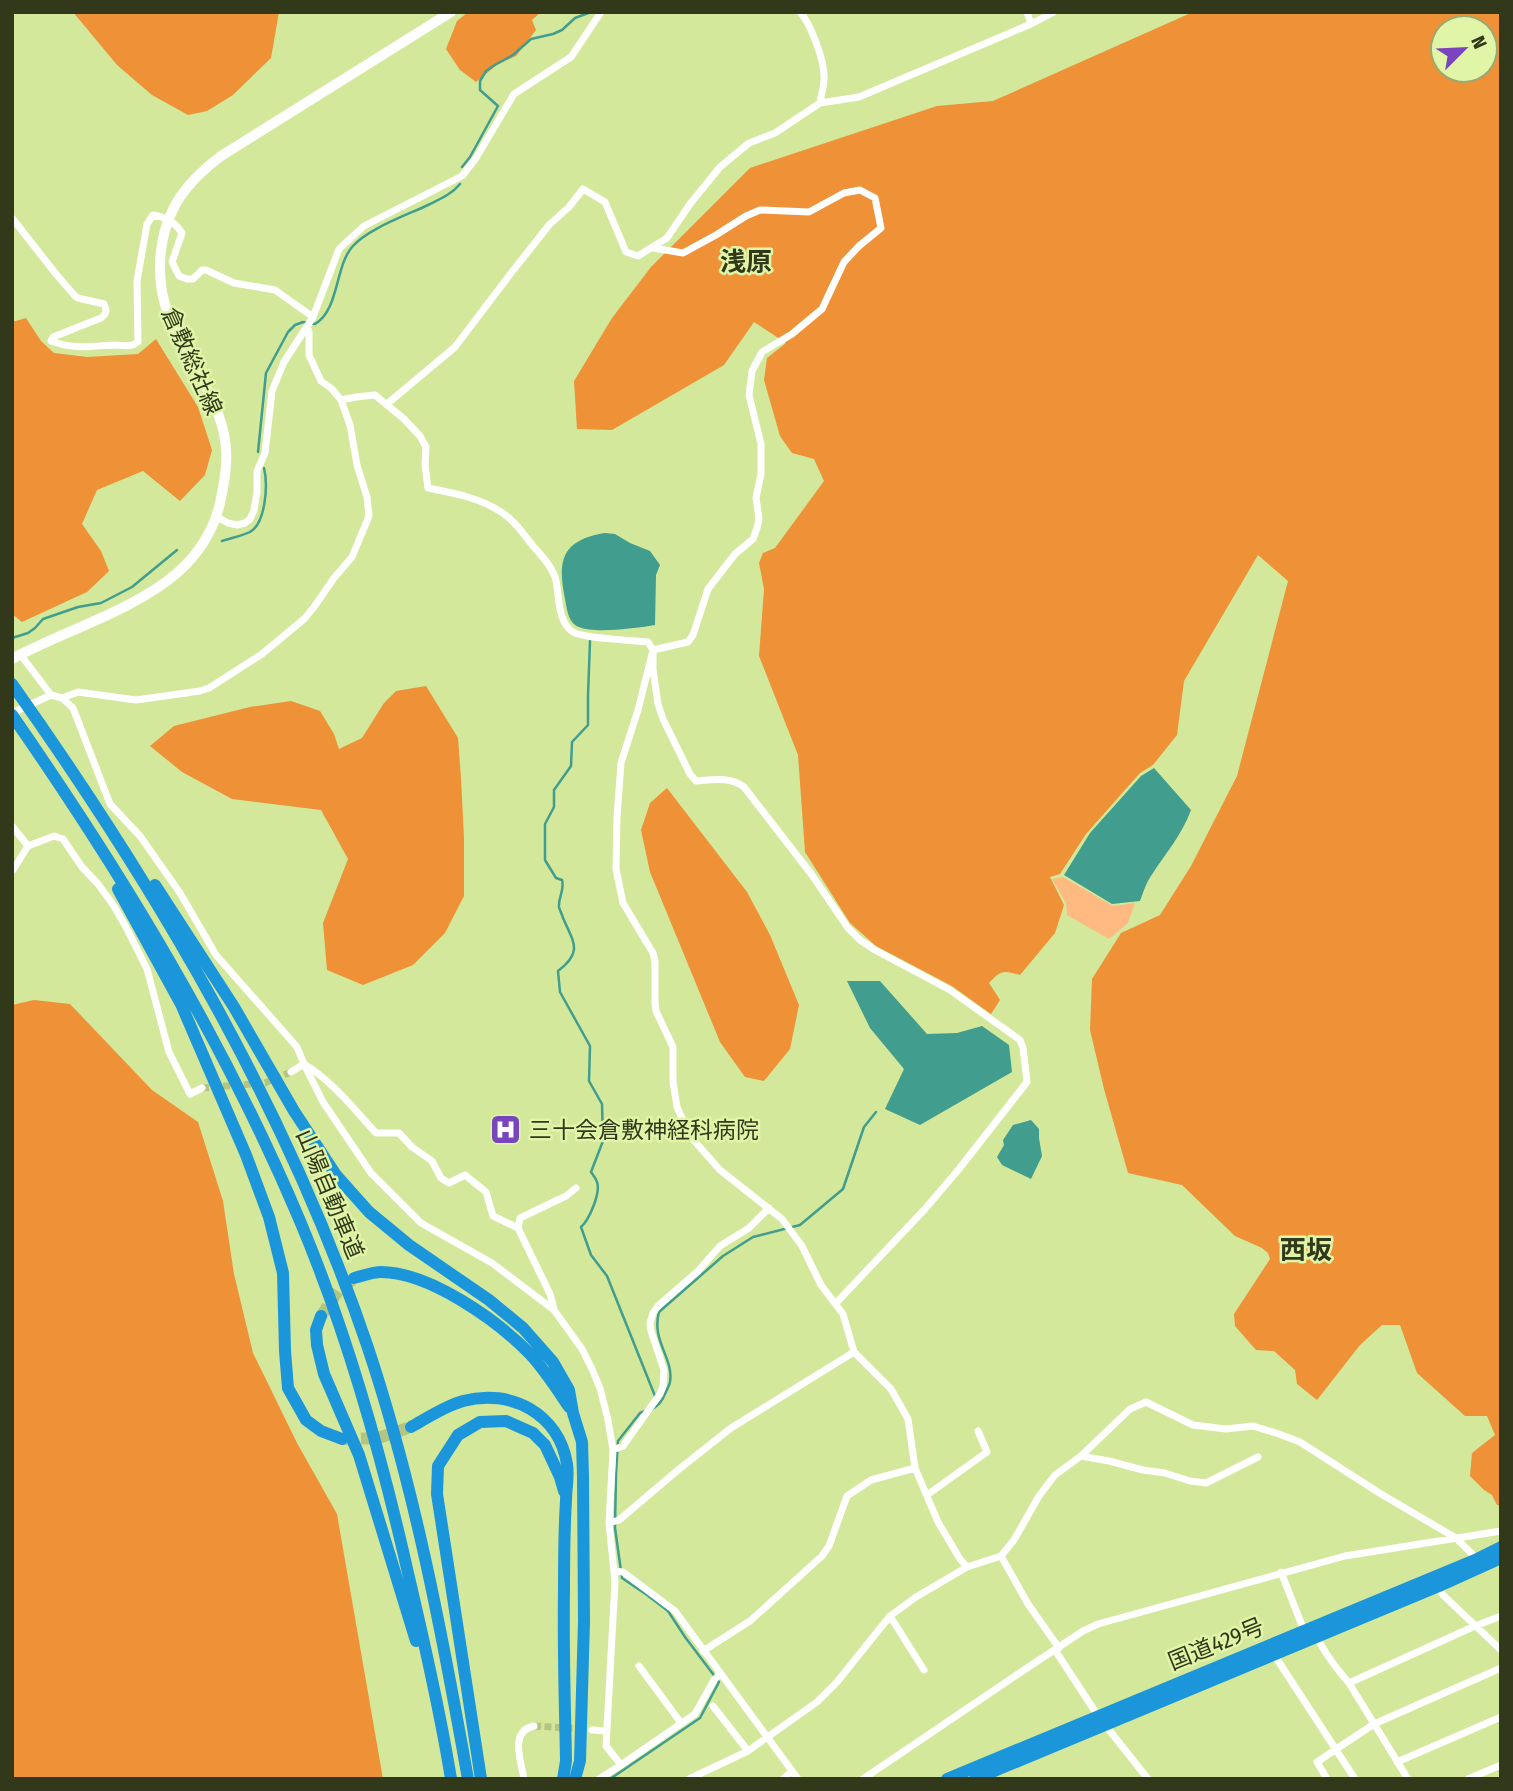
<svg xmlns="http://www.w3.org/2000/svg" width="1513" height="1791" viewBox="0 0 1513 1791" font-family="'Fira Sans Condensed','Noto Sans JP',sans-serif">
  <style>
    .green { fill: #feba80 }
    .forest { fill: #ee9137; fill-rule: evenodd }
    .water { fill: #419d8e }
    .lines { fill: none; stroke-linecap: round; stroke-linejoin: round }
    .stream { stroke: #419d8e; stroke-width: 2.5 }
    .street-tunnel { stroke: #b3c581; stroke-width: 7; stroke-dasharray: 7 3.5; stroke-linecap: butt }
    .highway-tunnel { stroke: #b3c581; stroke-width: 12; stroke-dasharray: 12 6; stroke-linecap: butt }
    .street { stroke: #fff; stroke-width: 7 }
    .secondary { stroke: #fff; stroke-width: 10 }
    .highway { stroke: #1c96da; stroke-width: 12 }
    .labels { text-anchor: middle; stroke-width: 5; stroke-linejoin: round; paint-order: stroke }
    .street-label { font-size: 23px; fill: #31391a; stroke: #e0f5a8 }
    .poi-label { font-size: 23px; fill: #31391a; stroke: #e0f5a8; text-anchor: start }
    .quarter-label { font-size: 26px; font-weight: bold; fill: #31391a; stroke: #e0f5a8 }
  </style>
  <rect width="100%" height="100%" fill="#d3e89b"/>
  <path class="green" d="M 1063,877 L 1113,906 L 1135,903 L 1128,923 L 1109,939 L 1067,915 L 1066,903 L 1052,879 Z"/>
  <path class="forest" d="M 73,12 L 279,12 L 271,58 L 233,95 L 207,111 L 188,115 L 152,95 L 117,65 Z
    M 468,12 L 541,12 L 532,20 L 536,30 L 516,56 L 498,64 L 476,82 L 460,70 L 446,49 L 457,21 Z
    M 1193,12 L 1501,12 L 1501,1506 L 1497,1505 L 1492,1495 L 1484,1490 L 1470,1476 L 1472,1453 L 1495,1435 L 1487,1416 L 1465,1416 L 1417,1373 L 1400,1325 L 1382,1325 L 1360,1345 L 1317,1400 L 1297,1384 L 1295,1370 L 1274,1351 L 1256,1350 L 1235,1326 L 1234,1314 L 1270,1259 L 1268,1253 L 1262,1248 L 1235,1236 L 1182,1185 L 1128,1173 L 1104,1089 L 1090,1030 L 1092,979 L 1121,933 L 1160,915 L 1191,866 L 1237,776 L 1288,581 L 1258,555 L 1184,681 L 1177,735 L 1153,765 L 1140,773 L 1086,834 L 1060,874 L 1050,877 L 1064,905 L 1055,933 L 1020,975 C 1003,970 1001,970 989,983 L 1000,1000 L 991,1014 L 952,986 L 876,946 L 850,923 L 805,852 L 798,755 L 759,656 L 764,589 L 759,563 L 763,553 L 775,548 L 824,481 L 814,459 L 792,453 L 780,436 L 764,380 L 767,358 L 786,343 L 754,322 L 724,365 L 612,430 L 577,429 L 574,381 L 612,318 L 651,267 L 750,168 L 937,106 L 993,101 ZM 1443,28 L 1485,28 L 1485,70 L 1443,70 Z
    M 26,318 L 41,341 L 54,353 L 87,357 L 138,354 L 156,339 L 198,407 L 212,450 L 205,475 L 180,501 L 143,471 L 97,490 L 82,524 L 101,551 L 109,571 L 87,592 L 22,622 L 12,614 L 12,322 Z
    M 426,686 L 458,738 L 461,778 L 464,838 L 464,896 L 445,933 L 413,965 L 363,985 L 327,970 L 323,923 L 348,859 L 321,810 L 232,799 L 182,772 L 150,746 L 174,726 L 250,707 L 291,701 L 320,711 L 334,734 L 339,749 L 362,738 L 384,703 L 396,691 Z
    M 667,788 L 747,892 L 770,935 L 799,1005 L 790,1049 L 764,1081 L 745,1077 L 720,1042 L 650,872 L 641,830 L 650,803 Z
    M 34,1000 L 70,1004 L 152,1090 L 198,1122 L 223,1201 L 234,1274 L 253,1353 L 297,1443 L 337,1514 L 383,1779 L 12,1779 L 12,1005 Z"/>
  <path class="water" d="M 605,533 L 615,534 L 630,543 L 650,551 L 660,565 L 656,575 L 655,625 C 638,628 594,634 579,627 C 568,623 567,609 565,599 C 557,560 562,540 605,533 Z
    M 1154,768 L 1191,810 C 1182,835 1165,854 1151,876 C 1146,883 1143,893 1140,901 L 1112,904 L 1064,875 L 1090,833 L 1141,776 Z
    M 847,981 L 880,981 L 927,1034 L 957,1033 L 982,1026 L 1009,1045 L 1012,1072 L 920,1125 L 885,1109 L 904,1069 L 870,1028 Z
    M 1031,1120 L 1039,1129 L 1039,1138 L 1042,1156 L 1031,1179 L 1002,1165 L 997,1157 L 1004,1145 L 1003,1140 L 1013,1125 Z"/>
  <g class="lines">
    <path class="stream" d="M 462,167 L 470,157 L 498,106 L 480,90 L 480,81 L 486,71 L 493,66 L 513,55 L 531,39 L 553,34 L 562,30 L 575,18 L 591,12
      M 258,452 L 266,373 L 288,332 L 295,325 L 303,322 L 315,324 C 339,310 335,267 352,247 C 367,229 407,215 428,205 C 440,199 452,194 460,184
      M 222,541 C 231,538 242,536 250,532 C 266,523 268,484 264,468
      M 12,638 L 28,633 L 35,628 L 43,619 L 78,607 L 101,603 L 132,587 L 177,550
      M 590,641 L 588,696 L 588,725 L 572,742 L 571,766 L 554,790 L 554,807 L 545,824 L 545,860 L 556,878 L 562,880 C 565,890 558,897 559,907 C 560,911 562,914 563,918 C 574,943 583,952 558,971 L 560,992 L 590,1046 L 589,1081 L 602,1104 L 603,1141 L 591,1172 C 593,1175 596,1178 597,1182 C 601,1193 589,1220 581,1227 L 591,1255 L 607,1276 L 655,1396
      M 652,1409 C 658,1406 660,1403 663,1398 C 665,1393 669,1387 670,1382 C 674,1358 651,1341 659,1312 L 723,1256 L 753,1237 L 800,1225 L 843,1189 L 864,1127 L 876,1112
      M 610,1779 L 700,1718 L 719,1682 L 685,1637 L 668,1611 L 647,1595 L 622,1578 L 615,1528 L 616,1474 L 618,1441 L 640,1413 L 645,1411"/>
    <path class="street-tunnel" d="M 202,1088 L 265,1083 L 291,1072
      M 534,1726 L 584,1729"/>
    <path class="highway-tunnel" d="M 321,1316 L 338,1291 L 352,1280
      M 343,1439 L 378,1438 L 411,1427"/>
    <path class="street" d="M 800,12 C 810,22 824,60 824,75 C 825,84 821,94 820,103
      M 1027,12 L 1031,24
      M 12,218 L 56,274 L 75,296 L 78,298 L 104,304 C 107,310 107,313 101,318 L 53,337 L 51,341 C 75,350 91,346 115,345 C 124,345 130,348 138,342 L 137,281 L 147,224 L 153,215 C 165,217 176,223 182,233 L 172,262 L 179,276 L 187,279 L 193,279 L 202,270 L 206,270 L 234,283 L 275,290 L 313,317
      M 653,248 L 683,253 L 716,235 L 746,216 L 760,210 L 809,212 L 844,193 L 860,190 L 875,198 L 881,228 L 859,246 L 844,262 L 822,309 L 792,334 L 762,352 L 752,371 L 749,395 L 761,444 L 761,474 L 756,498 L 759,519 L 757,528 L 753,539 L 735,554 L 708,589 L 693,635 L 688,642 L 653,650
      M 341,400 L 356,397 L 375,395 L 404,419 L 420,436 L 426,447 L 425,465 L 428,488 C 454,493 482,498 504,514 C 516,522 524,535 533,546 C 541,555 551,565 555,577 C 560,593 556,621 573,632 C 585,639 632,640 648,642 L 653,650 L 653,669 L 658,704 L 663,719 L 690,774 L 696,781 C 712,780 730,776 744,787 L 812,875 L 848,928 L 860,940 L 875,950 L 950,990 L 1020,1040 L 1023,1048 L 1027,1082 L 959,1169 L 925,1209 L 836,1303
      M 387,404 L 455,347 L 508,277 L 549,225 L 569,207 L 583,189 L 605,202 L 626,252 L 638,256 L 667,238 L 690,204 L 720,167 L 749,143 L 775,133 L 820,103 L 859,97 L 1031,24 L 1054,12
      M 217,517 L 228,523 L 237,525 L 245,523 L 250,519 L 254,510 L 257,492 L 257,471 L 265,453 L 272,391 L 284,362 L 313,317 L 339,249 L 364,226 L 462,176 L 476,158 L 514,94 L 571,57 L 601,12
      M 653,650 L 638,710 L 621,763 L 617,817 L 616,869 L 623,903 L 653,953 L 655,962 L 655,1003 L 656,1011 L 673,1047 L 673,1082 L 677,1107 L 690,1136 L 720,1170 L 782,1219 L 802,1246 L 821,1285 L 843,1314 L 854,1352 L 891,1389 L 908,1419 L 915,1468 L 938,1522 L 960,1559 L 967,1567 L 1001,1556 L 1014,1540 L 1039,1496 L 1055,1475 L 1081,1456 L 1130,1409 L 1146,1402 L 1193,1425 L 1226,1429 L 1253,1426 L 1279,1434 L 1300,1442 L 1381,1494 L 1456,1538 L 1472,1554 L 1476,1563
      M 20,654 L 51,695 L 62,698 L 73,708 L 110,804 L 140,836 L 180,893 L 216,955 L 297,1047 L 304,1064 L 323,1102 L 371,1173 L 421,1223 L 492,1263 L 554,1310 L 582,1349 L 592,1369 L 600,1388 L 608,1420 L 613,1450 L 609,1523 L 615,1582 L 606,1746 L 621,1765 L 695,1714 L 714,1680 L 720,1674
      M 62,698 L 78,692 L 136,700 L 200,691 L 209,688 L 262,654 L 304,619 L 314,607 L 334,578 L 352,557 L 369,516 L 367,497 L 357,465 L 350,425 L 341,400 L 332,389 L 321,381 L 309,355 L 309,332 L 307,327
      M 12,713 L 51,695
      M 12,826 L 28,846
      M 13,870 L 28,846 L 54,836 L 63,839 L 82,867 L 98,884 L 114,906 L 127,929 L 147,969 L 169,1052 L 190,1094 L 202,1088
      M 304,1064 C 331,1080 355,1110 376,1133 L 399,1133 L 412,1147 L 432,1161 L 441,1178 L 449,1183 L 465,1175 L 486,1192 L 493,1216 L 518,1228
      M 291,1072 L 304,1064
      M 554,1309 L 550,1294 L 518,1228 L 520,1218 L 566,1196 L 576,1188
      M 613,1450 L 623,1446 L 660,1394 L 663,1386 L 664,1370 L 651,1331 L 650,1323 L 653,1313 L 658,1306 L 698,1271 L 720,1246 L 749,1228 L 769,1208
      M 1081,1456 L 1109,1461 L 1143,1470 L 1165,1473 L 1190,1481 L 1206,1483 L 1258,1457
      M 927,1495 L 987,1452 L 978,1431
      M 609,1523 L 619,1520 L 678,1470 L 731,1428 L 854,1352
      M 1001,1556 L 1028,1604 L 1059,1648
      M 614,1571 L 623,1572 L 675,1611 L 798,1779
      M 1281,1572 L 1305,1633
      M 1438,1586 L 1443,1595 L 1501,1650
      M 890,1616 L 924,1670
      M 1316,1634 C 1323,1652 1336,1668 1349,1683 L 1408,1779
      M 1055,1650 L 1098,1716 L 1148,1779
      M 703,1651 L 750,1621 L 822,1556 L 829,1546 L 847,1496 L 871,1480 L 915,1468
      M 1273,1653 L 1355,1779
      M 639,1666 L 681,1723
      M 1349,1683 L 1475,1626 L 1501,1616
      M 713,1706 L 748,1751
      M 592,1730 L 607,1731
      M 1397,1762 L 1501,1717
      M 524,1779 C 521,1761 509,1731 534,1726
      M 599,1779 L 621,1765
      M 689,1779 L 748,1751 L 817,1702 L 837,1682 L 890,1616 L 916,1597 L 967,1567
      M 783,1779 L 792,1771
      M 863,1779 L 1024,1670 L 1083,1631 L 1098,1624 L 1345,1556 L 1501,1531
      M 1327,1779 L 1317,1762 L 1374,1724 L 1501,1668
      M 1468,1779 L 1501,1765"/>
    <path class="secondary" d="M 12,659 C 63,631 133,611 177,573 C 198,555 214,530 220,503 C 225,480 229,457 224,434 C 215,392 186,359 170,319 C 154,280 157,233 180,197 C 191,181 205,168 221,156 L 451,12"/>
    <path class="highway" d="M 12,684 C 157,889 286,1106 367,1345 C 414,1485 442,1633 468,1779
      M 12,715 C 123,875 224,1041 300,1221 C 348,1335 381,1453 408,1573 C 424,1641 440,1710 451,1779
      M 155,885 L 234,1007 L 294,1111 L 336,1175 L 369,1212 L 409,1245 L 489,1300 L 523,1328 L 553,1362 L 569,1390 L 573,1413 L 582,1442 L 583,1476 L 584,1621 L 580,1761 L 575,1779
      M 118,889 L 181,1004 L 246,1155 L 269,1217 L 283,1273 L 285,1351 L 288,1388 L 306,1420 L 321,1431 L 342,1439
      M 354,1278 C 363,1276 372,1272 381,1272 C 429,1272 497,1320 530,1354 C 545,1370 557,1389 569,1407
      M 321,1316 L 316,1330 L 317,1345 L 324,1374 L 359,1455 L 416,1641
      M 411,1427 C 427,1418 445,1406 463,1401 C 511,1388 559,1414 567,1464 C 569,1477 566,1488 566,1501 C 564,1531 564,1561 564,1591 C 563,1648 565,1705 566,1761 L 563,1779
      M 481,1779 L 437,1494 L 438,1466 L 458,1435 L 480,1422 L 506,1421 L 533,1433 L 545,1445 L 560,1477 L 564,1491
      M 947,1779 L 1475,1560 L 1501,1547
      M 975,1779 L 1439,1586 L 1501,1558"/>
  </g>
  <defs>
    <symbol id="hospital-square" viewBox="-11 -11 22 22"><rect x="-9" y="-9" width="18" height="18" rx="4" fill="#7a45bc" stroke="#e0f5a8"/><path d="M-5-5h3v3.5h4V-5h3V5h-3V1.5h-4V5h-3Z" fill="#fff"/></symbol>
  </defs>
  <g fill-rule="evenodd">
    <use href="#hospital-square" x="488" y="1112" width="35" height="35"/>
  </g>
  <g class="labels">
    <g class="street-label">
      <text transform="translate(192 361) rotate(66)" y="8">倉敷総社線</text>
      <text transform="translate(330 1194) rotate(67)" y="8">山陽自動車道</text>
      <text transform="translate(1216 1644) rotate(-22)" y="8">国道429号</text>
    </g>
    <g class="poi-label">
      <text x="529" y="1138">三十会倉敷神経科病院</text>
    </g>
    <g class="quarter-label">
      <text x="746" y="271">浅原</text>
      <text x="1306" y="1259">西坂</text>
    </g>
  </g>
  <rect width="1513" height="1791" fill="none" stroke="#31391a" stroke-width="28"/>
  <g transform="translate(1464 49) rotate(66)"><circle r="33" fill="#e0f5a8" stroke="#9aaa6f" stroke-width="2"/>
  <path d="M0-5L12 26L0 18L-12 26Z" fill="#7a45bc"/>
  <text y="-10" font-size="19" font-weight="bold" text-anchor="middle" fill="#31391a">N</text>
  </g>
</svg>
